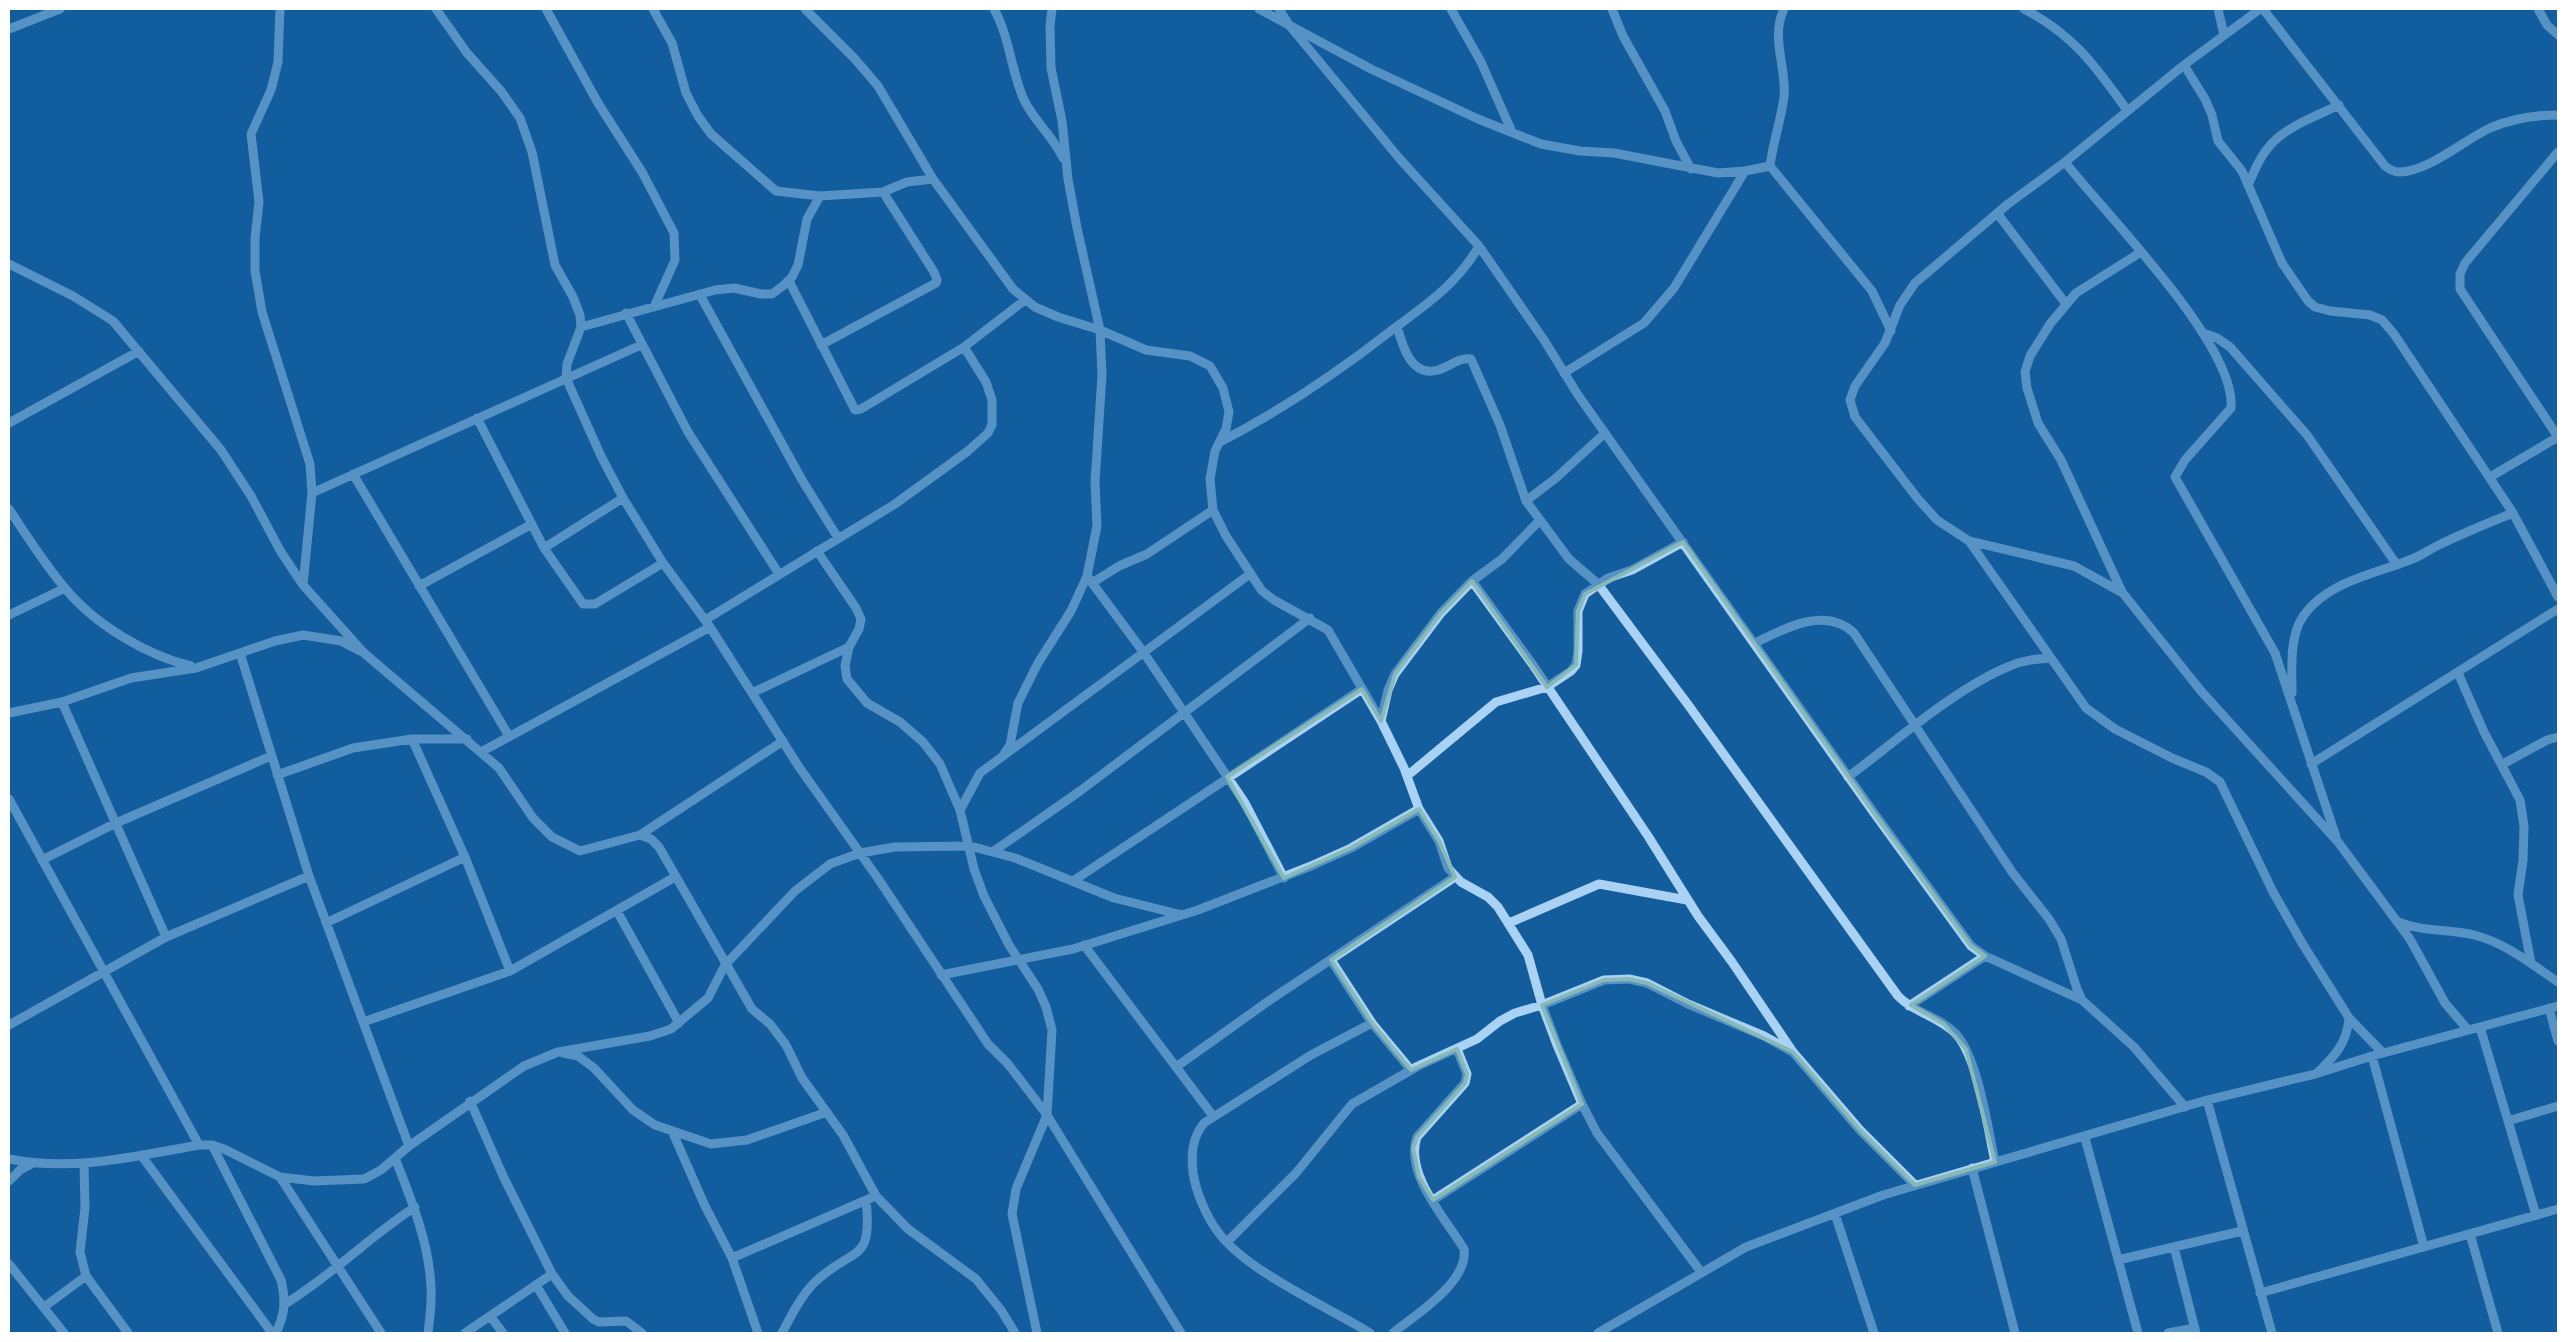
<svg xmlns="http://www.w3.org/2000/svg" width="2567" height="1342" viewBox="0 0 2567 1342" font-family="Quicksand,sans-serif">
  <style>
    .lines { fill: none; stroke-linecap: round; stroke-linejoin: round }
    .minor { stroke: #a9d2f4; stroke-width: 9 }
    .marked { fill: none; stroke: #87bab6; stroke-width: 4; stroke-linejoin: round }
  </style>
  <rect width="100%" height="100%" fill="#135d9d"/>
  <g class="lines">
    <path class="minor" d="M 280,9 L 278,62 L 271,90 L 251,134 L 259,202 L 255,238 L 255,271 L 262,312 L 310,464 L 312,493 L 303,585
      M 436,9 L 467,53 L 501,91 L 520,118 L 532,152 L 555,265 L 573,297 L 580,315 L 581,327 L 567,364 L 566,378 L 601,456 L 623,498 L 663,563 L 710,627 L 799,767 L 877,877 L 988,1044 L 1008,1064 L 1047,1115 L 1181,1333
      M 546,9 L 598,103 L 642,172 L 674,233 L 675,260 L 654,307
      M 653,9 L 672,43 L 686,93 L 698,116 L 711,134 L 776,191 L 820,196 L 883,192 L 907,182 L 933,179
      M 805,9 L 855,59 L 878,86 L 933,179 L 1013,289 L 1035,307 L 1058,317 L 1100,330 L 1146,350 L 1190,356 L 1210,366 L 1223,388 L 1229,412 L 1226,429 L 1215,451 L 1210,479 L 1213,510 L 1226,536 L 1262,591 L 1274,600 L 1328,630 L 1381,721 L 1404,768 L 1419,809 L 1439,841 L 1448,868 L 1461,882 L 1488,897 L 1498,907 L 1528,955 L 1542,1005 L 1557,1045 L 1582,1104 L 1597,1133 L 1701,1272
      M 994,9 C 1010,38 1011,71 1024,100 C 1034,121 1053,136 1063,158
      M 1259,9 L 1371,69 L 1478,119 L 1541,144 L 1580,151 L 1614,153 L 1718,173 L 1745,171 L 1770,166
      M 1279,9 L 1289,25 L 1399,158 L 1479,246 L 1544,340 L 1578,395 L 1874,813 L 1971,946 L 1985,956 L 2082,1000 L 2134,1047 L 2185,1107
      M 1451,9 L 1481,62 L 1512,132
      M 1612,9 L 1623,36 L 1665,111 L 1676,141 L 1691,169
      M 1784,9 C 1770,38 1787,67 1784,97 C 1781,120 1773,142 1770,166 L 1872,291 L 1891,331
      M 2024,9 C 2074,35 2095,66 2127,110
      M 2218,9 L 2224,35
      M 2263,9 L 2385,166 C 2389,169 2394,172 2399,172 C 2428,172 2464,140 2490,128 C 2511,119 2535,115 2558,115
      M 2538,9 L 2547,25 L 2558,35
      M 9,29 L 60,9
      M 2184,65 L 2205,99 L 2212,115 L 2218,141 L 2242,171 L 2282,263 L 2308,301 L 2315,307 L 2330,311 L 2370,315 L 2382,320 L 2394,334 L 2513,513 L 2558,597
      M 2558,152 L 2465,263 L 2460,274 L 2460,289 L 2558,437
      M 2065,162 C 2105,214 2237,345 2231,408 L 2185,460 L 2175,477 L 2275,653 L 2336,837
      M 2249,183 C 2254,172 2259,158 2268,148 C 2284,127 2315,117 2339,105
      M 1997,213 L 2066,304
      M 2141,252 L 2076,293 L 2050,324 L 2030,356 L 2025,372 L 2027,388 L 2038,423 L 2061,460 L 2122,592 L 2201,691 L 2338,842 L 2410,939 L 2445,1003 L 2468,1030
      M 9,264 L 73,296 L 113,321 L 221,450 L 251,496 L 281,552 L 303,585 L 364,653 L 499,768 L 533,818 L 552,837 L 580,851 L 640,835 L 783,741
      M 789,281 L 855,410 L 861,409 L 964,347 L 1025,300
      M 700,295 L 802,480 L 838,538
      M 626,313 L 688,432 L 779,574
      M 1397,326 C 1402,345 1411,378 1438,370 C 1450,367 1458,357 1471,359 L 1500,425 L 1526,501 L 1569,559 L 1598,584 L 1689,706 L 1898,996 C 1914,1013 1939,1016 1956,1034 C 1978,1058 1988,1129 1995,1162
      M 581,327 L 715,290 L 734,288 L 761,294 L 772,294 L 784,285 L 792,277 L 798,265 L 807,219 L 820,196
      M 2206,334 L 2217,338 L 2230,347 L 2307,435 L 2397,565
      M 821,345 L 936,283 L 937,280 L 934,272 L 883,192
      M 1564,373 L 1644,323 L 1674,288 L 1745,171
      M 477,418 L 544,548 L 583,604 L 595,604 L 663,563
      M 9,423 L 139,351
      M 1220,442 C 1282,410 1337,373 1392,330 C 1426,305 1458,283 1479,246
      M 353,474 L 509,736
      M 2490,477 L 2558,437
      M 312,493 L 641,345
      M 1526,501 L 1556,478 L 1605,433
      M 9,509 C 26,535 43,562 64,587 C 93,623 145,655 191,666
      M 1969,541 L 2086,708 L 2115,729 L 2172,758 L 2206,772 L 2220,782 L 2273,892 L 2302,943 L 2349,1018 L 2383,1053
      M 544,548 L 623,498
      M 817,551 L 856,608 L 861,619 L 859,629 L 849,647 L 845,666 L 847,679 L 867,703 L 900,722 L 923,742 L 940,764 L 960,810 L 974,869 L 984,896 L 1009,945 L 1038,989 L 1046,1007 L 1052,1030 L 1047,1115 L 1016,1189 L 1012,1214 L 1037,1333
      M 1087,576 L 1144,653 L 1245,803 L 1284,878
      M 1472,581 L 1533,665 L 1648,836 L 1698,916 L 1732,962 L 1793,1052 L 1860,1130 L 1915,1185
      M 1092,583 L 1119,566 L 1147,554 L 1213,510
      M 419,586 L 532,524
      M 2121,592 L 2074,566 L 1969,541 L 1937,520 L 1918,499 L 1855,417 L 1850,400 L 1855,386 L 1885,343 L 1900,305 L 1915,283 L 2008,204 L 2065,162 L 2184,65 L 2260,9
      M 9,615 L 65,588
      M 705,620 L 895,504 L 968,451 L 988,433 L 992,425 L 992,400 L 986,382 L 964,347
      M 1755,643 C 1785,628 1825,606 1854,633 L 2012,872 L 2049,919 L 2061,939 L 2077,989 L 2082,1000
      M 240,653 L 309,876 L 409,1146
      M 2458,673 L 2484,732 L 2520,800 L 2524,826 L 2523,860 L 2518,895 L 2531,963
      M 752,693 L 849,647
      M 2292,693 C 2292,669 2289,635 2304,615 C 2328,581 2376,574 2412,559 C 2421,556 2430,549 2439,545 C 2463,533 2488,523 2513,513
      M 62,702 L 166,937
      M 9,713 L 62,702 L 131,678 L 196,668 L 275,641 L 303,635 L 341,641 L 360,651
      M 1381,721 L 1388,690 L 1395,674 L 1441,613 L 1472,581 L 1502,559 L 1540,520
      M 412,739 L 465,857 L 510,971
      M 481,752 L 710,627
      M 1004,754 L 1010,745 L 1018,703 L 1038,663 L 1071,611 L 1087,576 L 1097,526 L 1095,482 L 1102,375 L 1100,330 L 1077,228 L 1068,179 L 1062,121 L 1051,68 L 1050,26 L 1052,9
      M 2311,764 L 2558,609
      M 2503,764 L 2547,740 L 2558,737
      M 277,775 L 353,748 L 412,739 L 467,739
      M 1407,776 L 1496,702 L 1547,687 L 1571,671 L 1576,665 L 1578,651 L 1578,611 L 1585,594 L 1608,578 L 1632,570 L 1683,542
      M 1848,777 C 1895,742 1957,687 2010,666 C 2023,660 2037,659 2051,658
      M 9,799 L 199,1145
      M 960,810 L 980,773 L 1250,574
      M 640,835 L 651,839 L 659,847 L 752,1009 L 770,1024 L 786,1045 L 802,1078 L 843,1135 L 876,1196 L 908,1229 L 976,1279 L 1001,1310 L 1015,1333
      M 994,851 L 1080,791 L 1310,618
      M 42,860 L 116,823 L 271,756
      M 1073,881 L 1362,689
      M 617,911 L 679,1023
      M 2398,922 C 2426,933 2447,928 2474,935 C 2506,943 2531,964 2558,982
      M 326,923 L 465,857
      M 1509,923 L 1599,884 L 1687,900
      M 1084,945 L 1213,1116
      M 1331,960 L 1372,1023 L 1411,1070
      M 941,975 L 1073,949 L 1198,910 L 1311,866 L 1351,848 L 1419,809
      M 1909,1006 L 1985,956
      M 2549,1008 L 2558,1041
      M 363,1022 L 510,971 L 675,877
      M 9,1025 L 166,937 L 309,876
      M 2480,1027 L 2536,1215
      M 563,1053 L 578,1056 L 594,1068 L 633,1110 L 655,1125 L 711,1144 L 747,1140 L 827,1112
      M 2372,1056 L 2424,1247
      M 1176,1067 L 1270,1000 L 1455,877
      M 2317,1073 C 2335,1056 2347,1043 2349,1018
      M 2207,1100 L 2272,1333
      M 470,1101 L 504,1178 L 552,1274 L 568,1296 L 593,1319 L 599,1322 L 626,1321 L 642,1333
      M 2508,1121 L 2558,1106
      M 672,1131 L 705,1206 L 732,1258 L 758,1333
      M 2085,1138 L 2138,1333
      M 212,1145 L 281,1280 C 286,1301 285,1314 276,1333
      M 141,1155 L 272,1333
      M 395,1158 C 411,1199 429,1242 431,1287 C 432,1302 430,1318 428,1333
      M 9,1159 C 73,1172 136,1156 199,1145 L 212,1145 L 224,1149 L 280,1177 L 314,1181 L 364,1179 L 381,1170 L 409,1146 L 524,1066 L 558,1052 L 650,1036 L 671,1029 L 708,998 L 725,965 L 795,891 L 830,864 L 860,853 L 895,847 L 970,846 L 1015,858 L 1114,898 L 1182,915
      M 84,1164 L 85,1208 L 80,1252 L 86,1276 L 128,1333
      M 1972,1168 L 2015,1333
      M 280,1177 L 381,1333
      M 9,1181 L 20,1170 L 31,1164
      M 1433,1200 L 1582,1104
      M 1835,1214 L 1874,1333
      M 2470,1234 L 2498,1333
      M 1227,1242 L 1296,1173 L 1352,1104 L 1418,1066 L 1477,1039 L 1500,1021 L 1515,1013 L 1542,1005 L 1604,980 L 1629,979 L 1647,983 L 1688,1004 L 1764,1036 L 1791,1051
      M 2174,1247 L 2196,1333
      M 732,1258 L 871,1198
      M 2118,1260 L 2242,1231
      M 9,1264 L 64,1333
      M 536,1285 L 565,1333
      M 2260,1293 L 2558,1209
      M 285,1304 C 331,1276 369,1237 415,1207
      M 44,1307 L 86,1276
      M 490,1316 L 503,1333
      M 465,1333 L 552,1274
      M 782,1333 C 791,1316 802,1294 816,1281 C 854,1246 873,1264 866,1200
      M 1370,1333 C 1328,1307 1246,1271 1218,1232 C 1206,1216 1196,1192 1193,1173 C 1191,1154 1192,1138 1204,1123 L 1311,1055 L 1372,1023
      M 1393,1333 C 1415,1315 1469,1282 1464,1249 C 1446,1219 1404,1174 1417,1137 L 1465,1083 L 1467,1074 L 1457,1049
      M 1598,1333 L 1746,1247 L 1883,1195 L 2207,1100 L 2315,1074 L 2372,1056 L 2558,1006
      M 2168,1333 L 2195,1328"/>
  </g>
  <path d="M0 0H2567V1342H0ZM 1683,542 L 1874,813 L 1971,946 L 1985,956 L 1911,1005 L 1944,1024 L 1966,1049 L 1995,1162 L 1915,1185 L 1860,1130 L 1793,1052 L 1647,983 L 1629,979 L 1604,980 L 1542,1005 L 1582,1104 L 1433,1200 L 1419,1177 L 1413,1148 L 1417,1137 L 1465,1083 L 1467,1074 L 1457,1049 L 1411,1070 L 1372,1023 L 1331,960 L 1455,877 L 1439,841 L 1419,809 L 1351,848 L 1284,878 L 1227,777 L 1362,689 L 1381,721 L 1395,674 L 1441,613 L 1472,581 L 1547,687 L 1576,665 L 1578,611 L 1585,594 Z" fill="#135d9d" fill-opacity=".55" fill-rule="evenodd"/>
  <path class="marked" d="M 1683,542 L 1874,813 L 1971,946 L 1985,956 L 1911,1005 L 1944,1024 L 1966,1049 L 1995,1162 L 1915,1185 L 1860,1130 L 1793,1052 L 1647,983 L 1629,979 L 1604,980 L 1542,1005 L 1582,1104 L 1433,1200 L 1419,1177 L 1413,1148 L 1417,1137 L 1465,1083 L 1467,1074 L 1457,1049 L 1411,1070 L 1372,1023 L 1331,960 L 1455,877 L 1439,841 L 1419,809 L 1351,848 L 1284,878 L 1227,777 L 1362,689 L 1381,721 L 1395,674 L 1441,613 L 1472,581 L 1547,687 L 1576,665 L 1578,611 L 1585,594 Z"/>
  <rect width="2567" height="1342" fill="none" stroke="#ffffff" stroke-width="20"/>
</svg>
